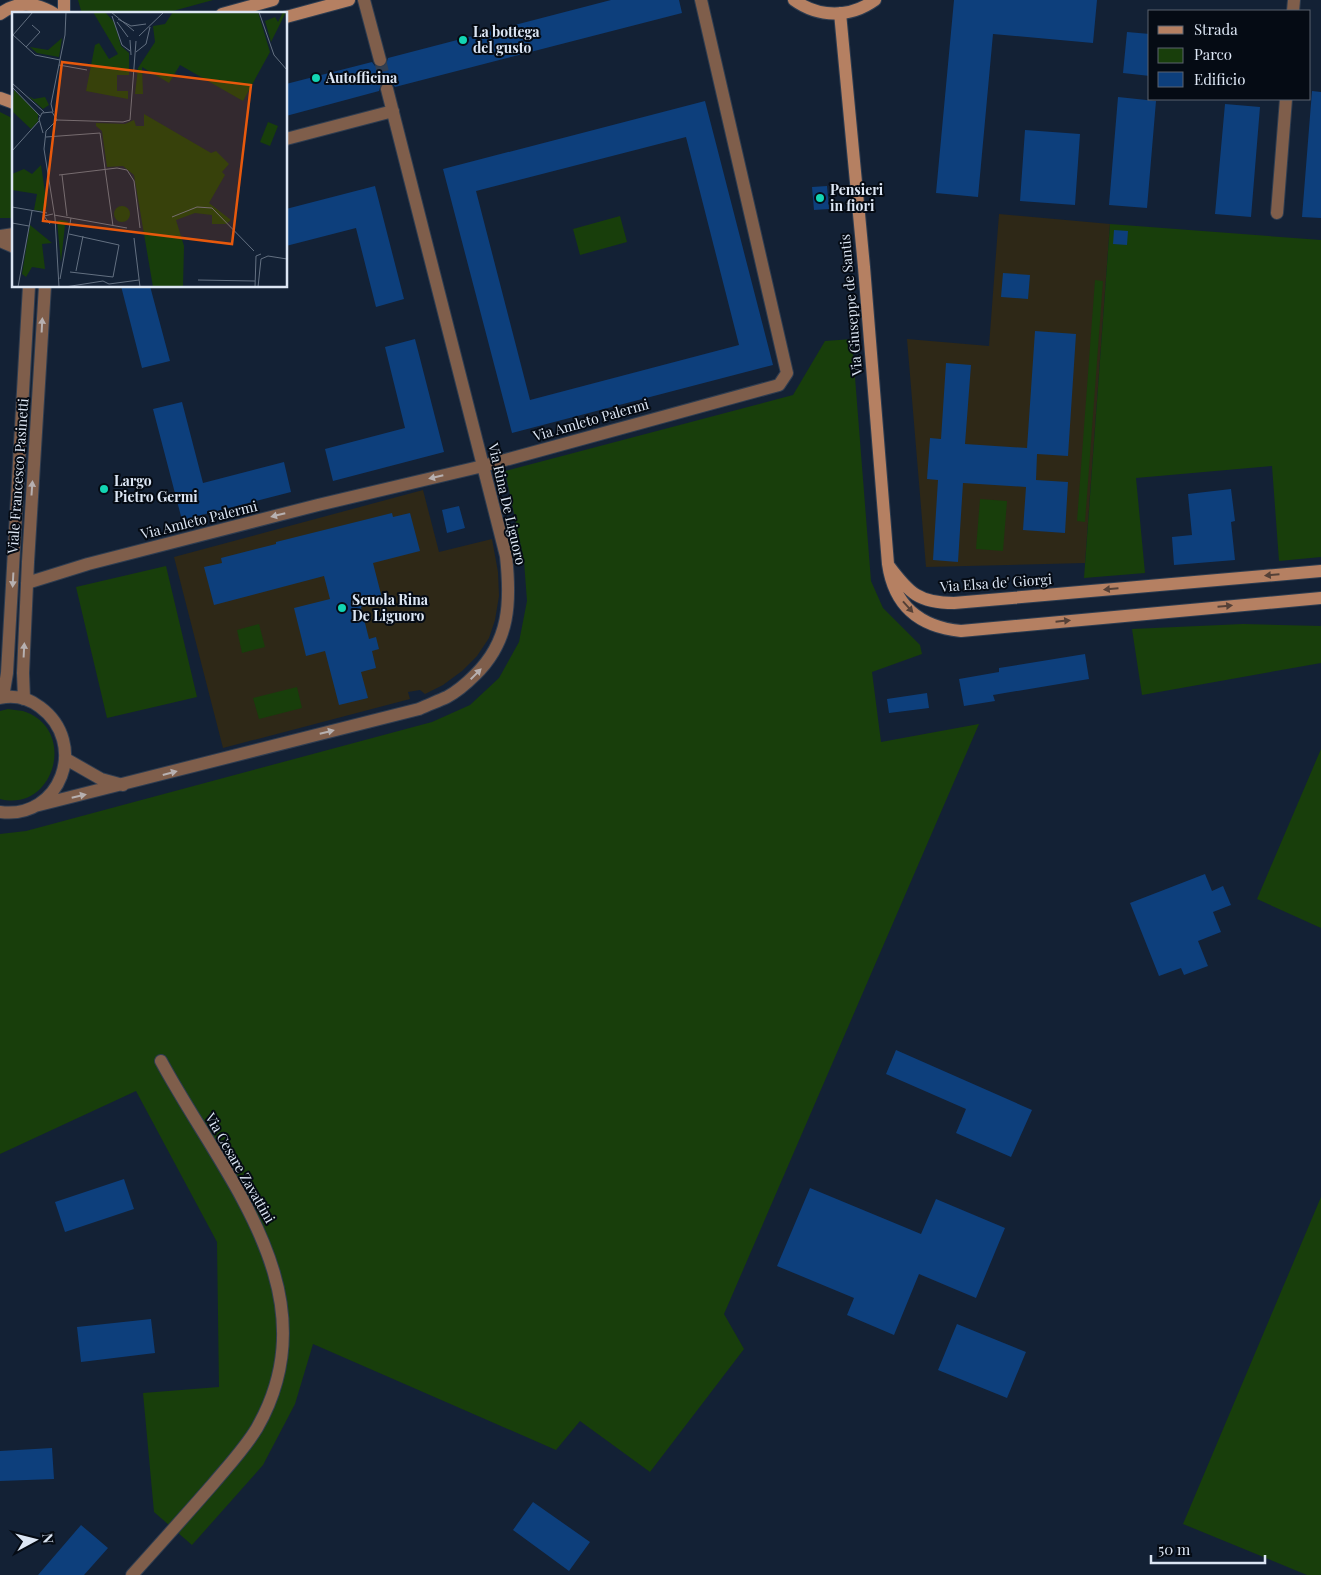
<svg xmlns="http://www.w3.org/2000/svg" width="1321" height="1575" viewBox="0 0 1321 1575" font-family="'Playfair Display',serif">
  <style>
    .education { fill: #2e2817 }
    .green { fill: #183e0b }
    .building { fill: #0d3f7c; fill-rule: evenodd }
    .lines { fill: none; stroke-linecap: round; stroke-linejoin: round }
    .street-tunnel { stroke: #313f52; stroke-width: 12; stroke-dasharray: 12 6; stroke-linecap: butt }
    .street-casing { stroke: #2f3d50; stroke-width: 14 }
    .secondary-casing { stroke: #2f3d50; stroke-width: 14 }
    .street { stroke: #7f5e4b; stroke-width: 12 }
    .secondary { stroke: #b58062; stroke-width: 12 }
    .oneway { fill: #b7b0b0 }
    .oneway2 { fill: #544037 }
    .poi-dot { fill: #13d5b3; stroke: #050b14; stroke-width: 2 }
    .labels { text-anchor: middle; stroke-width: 4; stroke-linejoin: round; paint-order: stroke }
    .poi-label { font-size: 14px; font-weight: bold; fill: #dce6f4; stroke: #050b14; text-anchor: start }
    .street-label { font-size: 14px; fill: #dce6f4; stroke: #050b14 }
    .inset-road { fill: none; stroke: #637081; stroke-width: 1 }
    .view { fill: #e8590c; fill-opacity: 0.15; stroke: #e8590c; stroke-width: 2.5 }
    .inset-edge { fill: none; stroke: #dce6f4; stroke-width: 2.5 }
  </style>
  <rect width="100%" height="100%" fill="#132135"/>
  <path class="education" d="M 999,214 L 1110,224 L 1085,563 L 926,567 L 907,339 L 989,346 Z
    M 423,490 L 439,552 L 492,539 L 498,572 L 499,596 L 495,620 L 489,638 L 477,656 L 462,671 L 443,685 L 425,694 L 420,690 L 408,692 L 410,699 L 223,748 L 174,557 Z"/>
  <path class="green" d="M 78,0 L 213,0 L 162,14 L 82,14 Z
    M 0,112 L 10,117 L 14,122 L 14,218 L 0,218 Z
    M 620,216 L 627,242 L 580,255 L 573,229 Z
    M 1110,224 L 1321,240 L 1321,557 L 1279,561 L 1272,466 L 1136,478 L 1145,573 L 1084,578 Z
    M 1095,280 L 1103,281 L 1085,522 L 1077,521 Z
    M 852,339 L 871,581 L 883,608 L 920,645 L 922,654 L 872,672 L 881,742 L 979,724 L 724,1314 L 744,1349 L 650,1472 L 580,1421 L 556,1450 L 313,1344 L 295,1404 L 263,1465 L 192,1545 L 154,1512 L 143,1393 L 219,1387 L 217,1242 L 136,1091 L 0,1154 L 0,834 L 26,831 L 432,722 L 470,705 L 499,678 L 519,642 L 527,601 L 524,561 L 505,471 L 793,395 L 825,341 Z
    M 980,499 L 1007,501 L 1003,551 L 976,549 Z
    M 166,566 L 197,697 L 107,718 L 76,587 Z
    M 259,624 L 265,647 L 242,653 L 237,630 Z
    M 1243,624 L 1321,626 L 1321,663 L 1142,695 L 1132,629 Z
    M 297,687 L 302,708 L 259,719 L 253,698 Z
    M 8,709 C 12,710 18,710 23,711 C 78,728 55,813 0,799 L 0,711 Z
    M 1321,749 L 1321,928 L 1257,899 Z
    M 1321,1197 L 1321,1575 L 1307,1575 L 1183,1524 Z"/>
  <path class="building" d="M 611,0 L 679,0 L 682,13 L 395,87 L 392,83 L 385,81 L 381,84 L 379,91 L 286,116 L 286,84 L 372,62 L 375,66 L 382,68 L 386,65 L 388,58 Z
    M 954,0 L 1097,0 L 1093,43 L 993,34 L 978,197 L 936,193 Z
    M 1127,32 L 1150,34 L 1150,76 L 1123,73 Z
    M 1312,91 L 1321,92 L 1321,218 L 1302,217 Z
    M 1118,97 L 1156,101 L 1147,208 L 1109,205 Z
    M 705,101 L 773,365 L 512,433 L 443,169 ZM 686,137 L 739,345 L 530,400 L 476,191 Z
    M 1225,104 L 1260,107 L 1251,217 L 1215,214 Z
    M 1025,130 L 1080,134 L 1075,205 L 1020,201 Z
    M 375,186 L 404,299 L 376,307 L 356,228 L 286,246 L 286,209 Z
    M 827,186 L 829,209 L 814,210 L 812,187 Z
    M 1114,230 L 1128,231 L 1127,245 L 1113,244 Z
    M 1003,273 L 1030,275 L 1028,299 L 1001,297 Z
    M 121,286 L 150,286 L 170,361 L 142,368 Z
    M 1035,331 L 1076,334 L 1068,456 L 1037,454 L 1036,480 L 1068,482 L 1065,533 L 1023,530 L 1026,487 L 963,483 L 958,562 L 933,560 L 938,480 L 927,479 L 930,438 L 941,439 L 946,363 L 971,365 L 965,444 L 1027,448 Z
    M 415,339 L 444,452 L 333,481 L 325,449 L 405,428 L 385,347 Z
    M 182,402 L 203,483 L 284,462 L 291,492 L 182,520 L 153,409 Z
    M 1231,489 L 1235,521 L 1231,522 L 1235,560 L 1174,565 L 1172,537 L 1192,535 L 1188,494 Z
    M 459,506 L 465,528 L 447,533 L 442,510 Z
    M 392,513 L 393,517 L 410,513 L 420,551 L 373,563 L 383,602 L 361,607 L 369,639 L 376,637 L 379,649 L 372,651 L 376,668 L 361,672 L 368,698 L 339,705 L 325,651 L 306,656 L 294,608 L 330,599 L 324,576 L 214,605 L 204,567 L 222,563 L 221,558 L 276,544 L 276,542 Z
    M 1085,654 L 1089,679 L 993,695 L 995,701 L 964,706 L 959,679 L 999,672 L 999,668 Z
    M 927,693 L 929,708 L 889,713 L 887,699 Z
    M 1205,874 L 1212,891 L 1223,886 L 1231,905 L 1213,912 L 1221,932 L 1198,941 L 1208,966 L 1184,975 L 1181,968 L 1159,976 L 1130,903 Z
    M 896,1050 L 1032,1110 L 1011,1157 L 956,1133 L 966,1109 L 886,1074 Z
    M 124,1179 L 134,1209 L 65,1232 L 55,1202 Z
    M 810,1188 L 921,1234 L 936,1199 L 1005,1228 L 976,1298 L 919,1274 L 894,1335 L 847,1315 L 854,1298 L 777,1266 Z
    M 151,1319 L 155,1353 L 81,1362 L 77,1327 Z
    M 957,1324 L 1026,1352 L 1007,1398 L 938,1370 Z
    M 52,1448 L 54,1479 L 0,1481 L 0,1451 Z
    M 533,1502 L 590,1542 L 569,1571 L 513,1530 Z
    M 81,1525 L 108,1548 L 84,1575 L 38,1575 Z"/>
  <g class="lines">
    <path class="street-tunnel" d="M 380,60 L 387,89"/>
    <defs>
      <path id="street" d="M 364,0 L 380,60
        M 1293,11 L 1294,0
        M 286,139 L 393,111
        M 1277,213 L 1286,99
        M 0,236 L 14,234
        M 0,241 L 14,247
        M 27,583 L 88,564 L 318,505 L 483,466 L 779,385 L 787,373 L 701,0
        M 3,697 L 7,673 L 29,286
        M 0,698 C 14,695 28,698 40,707 C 89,743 61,820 0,812
        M 24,699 L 23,673 L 28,562 L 45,286
        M 66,759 L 101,779 L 123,785
        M 35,806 L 419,709 C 428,705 438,701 447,697 C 458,691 467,683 475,675 C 510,641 511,602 506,556 L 387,89
        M 132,1575 C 159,1545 186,1515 213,1484 C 228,1466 245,1448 257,1428 C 334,1293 222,1175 161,1061"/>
      <path id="secondary" d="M 64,0 L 64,14
        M 794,0 C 819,18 850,18 875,0
        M 840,13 L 864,267 L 888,564 C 894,606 920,627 961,631 L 1321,598
        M 0,14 C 18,0 37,3 55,14
        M 222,14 L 273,0
        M 286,17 L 349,0
        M 0,98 L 14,103
        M 889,566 C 909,593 919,603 954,603 L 1321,571"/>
    </defs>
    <use href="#street" class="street-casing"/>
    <use href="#secondary" class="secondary-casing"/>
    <use href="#street" class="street"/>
    <use href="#secondary" class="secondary"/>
  </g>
  <defs><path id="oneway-solid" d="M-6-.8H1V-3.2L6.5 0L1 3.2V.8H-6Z" transform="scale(1.25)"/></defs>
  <g class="oneway">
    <use href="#oneway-solid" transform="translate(42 325) rotate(-87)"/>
    <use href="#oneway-solid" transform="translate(436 477) rotate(167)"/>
    <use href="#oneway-solid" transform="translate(32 488) rotate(-86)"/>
    <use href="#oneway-solid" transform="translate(278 515) rotate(166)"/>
    <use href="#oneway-solid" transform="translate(13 580) rotate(93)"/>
    <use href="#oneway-solid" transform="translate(24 650) rotate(-87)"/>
    <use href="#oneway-solid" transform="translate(476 674) rotate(-45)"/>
    <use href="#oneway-solid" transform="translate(327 732) rotate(-14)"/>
    <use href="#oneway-solid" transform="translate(170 773) rotate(-15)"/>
    <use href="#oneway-solid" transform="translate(79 796) rotate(-13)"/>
  </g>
  <g class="oneway2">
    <use href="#oneway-solid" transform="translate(1272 575) rotate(175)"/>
    <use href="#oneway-solid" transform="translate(1111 589) rotate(175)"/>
    <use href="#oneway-solid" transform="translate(1225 606) rotate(-5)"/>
    <use href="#oneway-solid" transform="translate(908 607) rotate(48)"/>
    <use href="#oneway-solid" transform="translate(1063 621) rotate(-6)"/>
  </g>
  <g class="poi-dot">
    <circle cx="463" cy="40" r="5"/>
    <circle cx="316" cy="78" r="5"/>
    <circle cx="820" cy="198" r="5"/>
    <circle cx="104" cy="489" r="5"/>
    <circle cx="342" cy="608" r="5"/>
  </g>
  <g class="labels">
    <g class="poi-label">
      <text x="473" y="37">La bottega<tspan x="473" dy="16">del gusto</tspan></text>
      <text x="326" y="83">Autofficina</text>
      <text x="830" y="195">Pensieri<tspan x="830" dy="16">in fiori</tspan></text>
      <text x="114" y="486">Largo<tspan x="114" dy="16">Pietro Germi</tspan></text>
      <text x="352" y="605">Scuola Rina<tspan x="352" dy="16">De Liguoro</tspan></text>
    </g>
    <g class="street-label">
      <text transform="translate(851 305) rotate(-95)" y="5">Via Giuseppe de Santis</text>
      <text transform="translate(591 420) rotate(-16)" y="5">Via Amleto Palermi</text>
      <text transform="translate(18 476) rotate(-86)" y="5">Viale Francesco Pasinetti</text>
      <text transform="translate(507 504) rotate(77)" y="5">Via Rina De Liguoro</text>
      <text transform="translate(199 520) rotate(-14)" y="5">Via Amleto Palermi</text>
      <text transform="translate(996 583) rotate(-4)" y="5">Via Elsa de' Giorgi</text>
      <text transform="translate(240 1168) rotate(60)" y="5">Via Cesare Zavattini</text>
    </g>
  </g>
  <g transform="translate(12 12)">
    <rect width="275" height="275" fill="#132135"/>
    <path d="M 81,0 L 93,0 L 102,10 L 109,34 L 117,41 L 117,63 L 105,63 L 105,79 L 116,79 L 116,87 L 74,79 L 83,33 L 87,31 L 97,47 L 106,42 ZM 161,0 L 246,0 L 258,40 L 231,89 L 168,53 L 157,71 L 130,55 L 131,82 L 123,82 L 126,56 L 143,30 L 141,14 L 153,12 ZM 271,0 L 274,0 L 259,30 L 253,9 L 263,5 L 266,10 ZM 50,26 L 47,45 L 25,41 L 18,35 L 36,38 ZM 2,78 L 26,102 L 26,109 L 19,117 L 0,99 ZM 16,84 L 22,87 L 33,85 L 37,93 L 31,97 ZM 132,102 L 199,141 L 204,139 L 217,152 L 210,160 L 213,163 L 197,191 L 219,208 L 214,212 L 200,212 L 200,203 L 183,201 L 164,208 L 172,234 L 171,275 L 141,275 L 122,163 L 111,154 L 95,155 L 90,119 L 84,114 L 84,111 L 113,112 L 122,108 L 124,114 L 132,114 ZM 256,110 L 266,114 L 258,134 L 248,130 ZM 29,153 L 35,194 L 32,199 L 22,198 L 25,182 L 0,178 L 0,162 L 12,157 L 20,162 ZM102 202a8 8 0 1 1 16 0a8 8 0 1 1-16 0ZM 49,208 L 57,210 L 53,213 L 49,250 L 45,209 ZM 18,213 L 40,231 L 30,232 L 33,257 L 20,255 L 14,265 L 10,262 Z" fill="#183e0b"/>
    <path class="inset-road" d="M 99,0 L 122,19M 247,0 L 262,43 L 275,58M 100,4 L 110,33 L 118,39M 106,7 L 119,14 L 134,12M 105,10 L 116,25M 0,22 L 23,43 L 48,48M 1,23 L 21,0M 127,24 L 152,0M 118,28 L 119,43M 14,35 L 28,20 L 20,13M 124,40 L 134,32 L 138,15M 47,53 L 75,58M 0,71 L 32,100M 0,75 L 28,104M 41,100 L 39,92 L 53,23 L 54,0M 45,108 L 34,119 L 32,137 L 43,206 L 47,275M 45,108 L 111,110 L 118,108 L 124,29M 31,121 L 27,107 L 30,101 L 40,100 L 45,108M 34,125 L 88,121 L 101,214M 0,139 L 27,109M 47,163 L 105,156 L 115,158 L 122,169 L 128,216M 50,163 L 55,204M 0,195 L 35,201M 42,203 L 115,216M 160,205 L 185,195 L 200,196 L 242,239M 0,211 L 17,214M 38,212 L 32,204 L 41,202M 57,222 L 107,233 L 101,265 L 58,260M 122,226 L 128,275M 249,247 L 256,244 L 275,247M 64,259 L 71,224M 48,267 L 59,206M 186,268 L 243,269M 97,272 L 127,268M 6,275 L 20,199M 53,275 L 91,269 L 97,272M 243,275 L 244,244 L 249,242M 246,275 L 249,247"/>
    <path class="view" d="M 50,50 L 239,73 L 220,232 L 31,209 Z"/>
    <rect width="275" height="275" class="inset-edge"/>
  </g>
  <rect x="1148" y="10" width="162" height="90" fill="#050b14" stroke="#5b636e"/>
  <rect x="1158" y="26" width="25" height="8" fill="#b58062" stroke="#5b636e"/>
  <text x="1194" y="35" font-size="15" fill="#dce6f4">Strada</text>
  <rect x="1158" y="48" width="25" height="15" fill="#183e0b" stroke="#5b636e"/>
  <text x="1194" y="60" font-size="15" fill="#dce6f4">Parco</text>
  <rect x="1158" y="72" width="25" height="15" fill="#0d3f7c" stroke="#5b636e"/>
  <text x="1194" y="85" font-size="15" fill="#dce6f4">Edificio</text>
  <g transform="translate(35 1540) rotate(83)" stroke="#050b14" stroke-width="4" paint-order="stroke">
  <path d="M0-4L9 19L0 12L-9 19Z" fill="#dce6f4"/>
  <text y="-8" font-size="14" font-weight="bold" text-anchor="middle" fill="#dce6f4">N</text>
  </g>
  <path d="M1151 1555v8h114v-8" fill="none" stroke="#dce6f4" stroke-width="2.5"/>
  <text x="1158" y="1555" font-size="15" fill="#dce6f4" stroke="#050b14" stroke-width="4" paint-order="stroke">50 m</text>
</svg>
